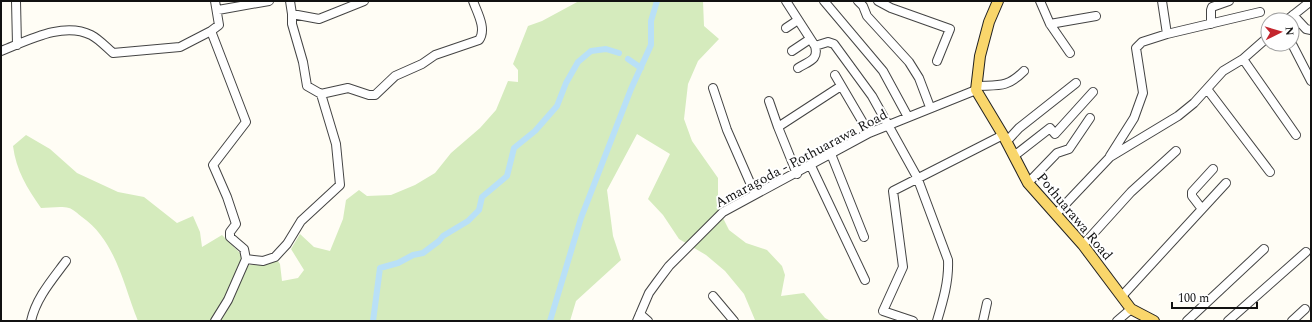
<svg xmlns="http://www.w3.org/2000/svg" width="1312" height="322" viewBox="0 0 1312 322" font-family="Spectral,serif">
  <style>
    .green { fill: #d5ebbd }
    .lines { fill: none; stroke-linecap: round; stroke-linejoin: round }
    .canal { stroke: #b9e0f7; stroke-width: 6 }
    .minor-casing { stroke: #444; stroke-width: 10 }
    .major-casing { stroke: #222; stroke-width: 12 }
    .minor { stroke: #fff; stroke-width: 8 }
    .major { stroke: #f9d66b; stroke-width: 10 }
    .labels { text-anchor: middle; stroke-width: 4; stroke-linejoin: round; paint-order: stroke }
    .street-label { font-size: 14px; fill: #111; stroke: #fff }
  </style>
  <rect width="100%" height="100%" fill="#fffdf5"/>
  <path class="green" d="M 579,1 L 703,1 L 704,26 L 719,39 L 698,61 L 688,84 L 684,119 L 692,141 L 718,178 L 718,208 L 729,230 L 746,243 L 767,250 L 782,266 L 785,275 L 781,296 L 804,293 L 825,318 L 831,321 L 755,320 L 744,294 L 725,271 L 706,255 L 679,239 L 663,215 L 648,199 L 670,154 L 637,134 L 607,190 L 613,236 L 621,260 L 576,301 L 570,321 L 138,321 C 123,284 116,241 82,217 C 78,214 73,209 69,208 C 61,206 50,208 41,208 C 27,188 16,170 13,146 L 26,135 L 50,149 L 77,173 L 118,192 L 144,197 L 177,223 L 193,216 L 200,232 L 202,247 L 222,235 L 240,253 L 248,265 L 263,265 L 275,257 L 280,264 L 282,281 L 298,278 L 304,270 L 291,249 L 300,234 L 314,247 L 330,251 L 343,219 L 346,200 L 359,190 L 367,196 L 391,195 L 415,185 L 435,173 L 451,153 L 480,128 L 496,110 L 508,81 L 518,82 L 518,70 L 513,64 L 528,26 L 542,21 Z"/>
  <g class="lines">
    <path class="canal" d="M 628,59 L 641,68
      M 373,321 L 380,268 L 398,263 L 413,255 L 423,253 L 439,241 L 443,236 L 468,221 L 479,210 L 482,197 L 507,176 L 514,148 L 535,131 L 557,106 L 566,83 L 578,62 L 591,51 L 606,49 L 619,53
      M 550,321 L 581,218 L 631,89 L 651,45 L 651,21 L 657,1"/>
    <defs>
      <path id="minor" d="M 16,1 L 17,45
        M 290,1 L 292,14
        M 786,1 L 815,46 L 828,42 L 834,44 L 872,96 L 917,177 L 948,260 C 949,281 943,301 937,321
        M 824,1 L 883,71 L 908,117
        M 858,1 L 863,6 L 867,16 L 909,62 L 919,78 L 930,107
        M 878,1 L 891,8 L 950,29 L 937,61
        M 1040,1 L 1050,24 L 1070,53
        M 218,10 L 269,1
        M 1293,15 L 1306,29 L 1311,30
        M 1287,20 L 1311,1
        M 1050,24 L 1096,16
        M 1211,24 L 1211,10 L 1212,7 L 1229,1
        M 786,28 L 798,20
        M 211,31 L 246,122 L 213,165 L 227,197 L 236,224 L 230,232 L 230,237 L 244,249 L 246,259
        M 1167,34 L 1260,12
        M 1292,44 L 1311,81
        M 1,51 C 27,41 63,21 91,35 C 99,39 106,47 113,53 L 180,47 L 211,31 L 219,25 L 215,1
        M 792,51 L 810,39
        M 1243,59 L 1296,135
        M 798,68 C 809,61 819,60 815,46
        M 835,75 L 869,133
        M 977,86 C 999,85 1007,88 1024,71
        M 713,88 L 727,130 L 755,194
        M 1207,89 L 1270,172
        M 321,94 L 348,88 L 369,95 L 375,95 L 395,76 L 422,64 L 435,55 L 479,40 C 487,29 477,12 473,1
        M 769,101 L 778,127
        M 1007,141 L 1019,128 L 1076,83
        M 831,154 L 864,237
        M 1014,156 L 1050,128 L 1055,134 L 1093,92
        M 1110,156 L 1134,118 L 1143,93 L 1136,48 L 1142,42 L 1167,34 L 1162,1
        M 811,166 L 865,280
        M 797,174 L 778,127 L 841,86
        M 1028,183 L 1057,153 L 1069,149 L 1090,118
        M 1202,209 L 1192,196 L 1192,192 L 1213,169
        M 1056,214 L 1110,157 L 1178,116 L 1194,103 L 1223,71 L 1243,59 L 1268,37
        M 1083,245 L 1131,192 L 1176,151
        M 713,296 L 734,321
        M 1122,296 L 1226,183
        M 640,314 L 648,321
        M 31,321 C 36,298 52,280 66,261
        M 215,321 L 228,300 L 246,259 L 263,261 L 275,257 L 287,244 L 301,221 L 340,185 L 336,144 L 321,94 L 307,86 L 303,62 L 292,24 L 292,14 L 319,19 L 364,1
        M 637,321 L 649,293 L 657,282 L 669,266 L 723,212 L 869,133 L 976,90
        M 913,321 L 883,311 L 903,267 L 893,191 L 1003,135
        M 983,321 L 987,303
        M 1117,321 L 1131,309
        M 1187,321 L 1264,249
        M 1228,321 L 1306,252
        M 1292,321 L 1305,309"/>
      <path id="major" d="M 998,1 L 989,22 L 980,56 L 976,90 L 1003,135 L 1028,183 L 1083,245 L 1131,309 L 1154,321"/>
    </defs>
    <use href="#minor" class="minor-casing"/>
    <use href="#major" class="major-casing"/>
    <use href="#minor" class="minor"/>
    <use href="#major" class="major"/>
  </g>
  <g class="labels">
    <g class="street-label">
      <text transform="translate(801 158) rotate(-28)" y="5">Amaragoda - Pothuarawa Road</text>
      <text transform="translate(1075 216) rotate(50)" y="5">Pothuarawa Road</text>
    </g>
  </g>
  <rect width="1312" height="322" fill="none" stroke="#111111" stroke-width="4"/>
  <g transform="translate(1280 32) rotate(85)"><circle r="19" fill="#ffffff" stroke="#a0a0a0"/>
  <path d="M0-3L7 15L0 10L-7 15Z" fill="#c4262e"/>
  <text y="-6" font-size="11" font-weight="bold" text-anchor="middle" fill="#111111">N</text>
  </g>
  <path d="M1172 302v6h85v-6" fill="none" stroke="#111111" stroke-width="2"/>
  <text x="1178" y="302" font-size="12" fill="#111111" stroke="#ffffff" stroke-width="3" paint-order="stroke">100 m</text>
</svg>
